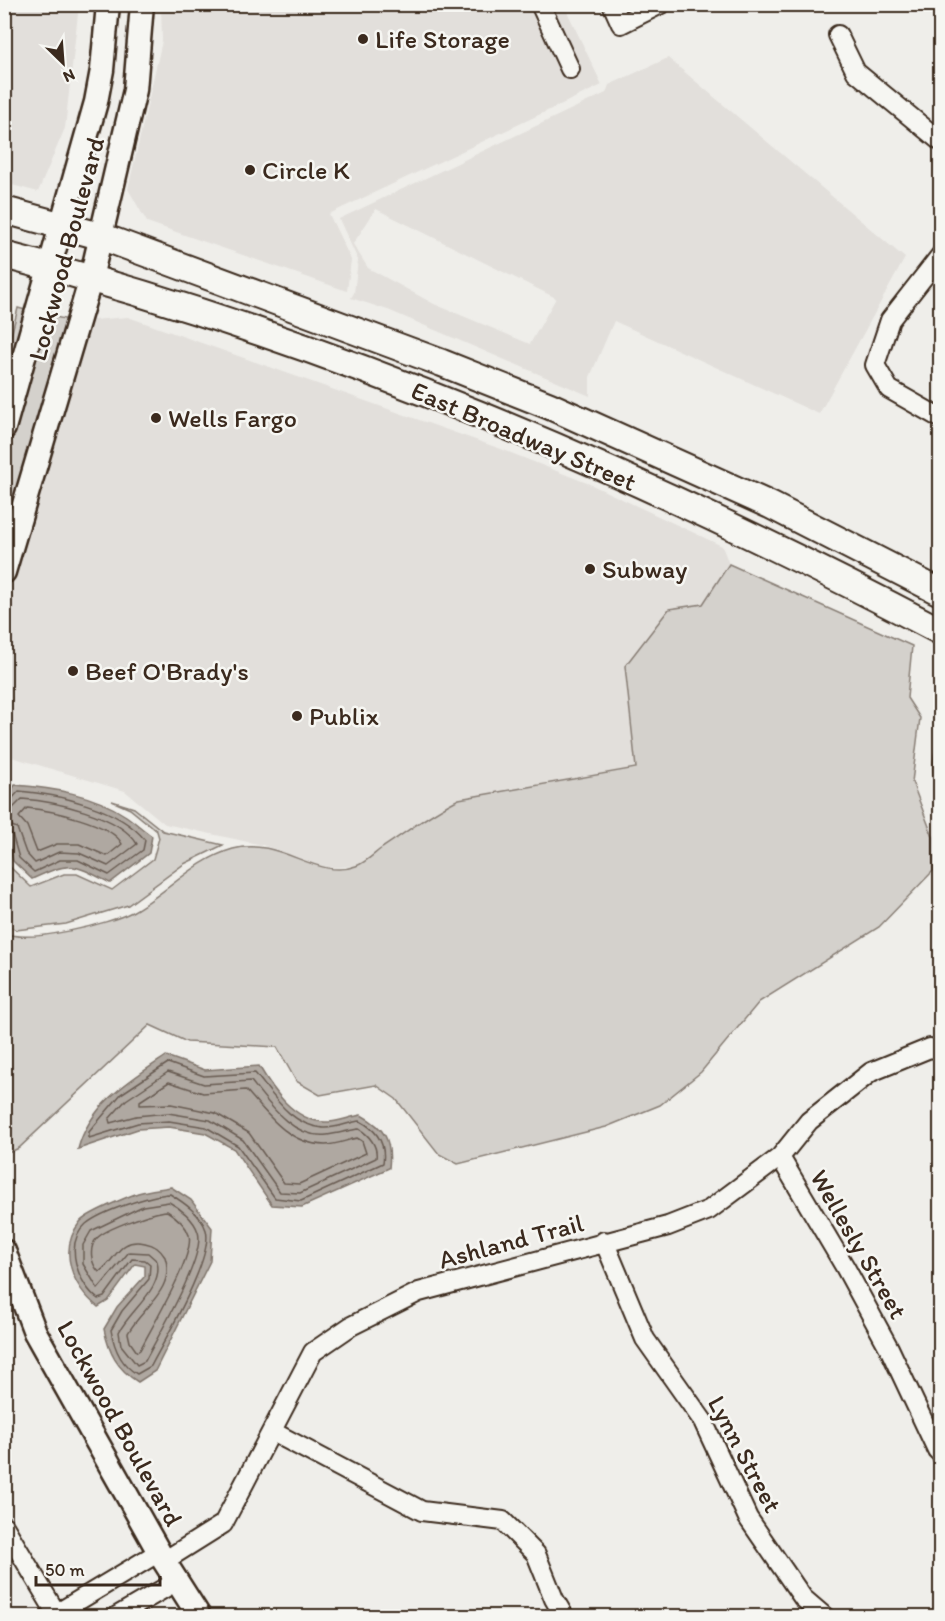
<svg xmlns="http://www.w3.org/2000/svg" width="945" height="1621" viewBox="0 0 945 1621" font-family="Itim,sans-serif">
  <style>
    .built { fill: #e2dfdb; fill-rule: evenodd }
    .green { fill: #d4d1cc; stroke: #887e75; stroke-width: 1.5 }
    .water { fill: #afa8a1; stroke: #81766d; stroke-width: 1.5 }
    .lines { fill: none; stroke-linecap: round; stroke-linejoin: round }
    .shore { stroke: #695c52; stroke-width: 1.5 }
    .minor-casing { stroke: #3b2a1e; stroke-width: 22 }
    .tertiary-casing { stroke: #3b2a1e; stroke-width: 27 }
    .secondary-casing { stroke: #3b2a1e; stroke-width: 30 }
    .minor { stroke: #f6f6f2; stroke-width: 18 }
    .tertiary { stroke: #f6f6f2; stroke-width: 22 }
    .secondary { stroke: #f6f6f2; stroke-width: 26 }
    .poi-dot { fill: #3b2a1e; stroke: #f6f6f2; stroke-width: 2 }
    .labels { text-anchor: middle; stroke-width: 5; stroke-linejoin: round; paint-order: stroke }
    .poi-label { font-size: 26px; fill: #3b2a1e; stroke: #f6f6f2; text-anchor: start }
    .street-label { font-size: 26px; fill: #3b2a1e; stroke: #f6f6f2 }
  </style>
  <rect width="100%" height="100%" fill="#efeeea"/>
  <filter id="ink" filterUnits="userSpaceOnUse"><feTurbulence type="fractalNoise" baseFrequency=".0167" numOctaves="2"/><feDisplacementMap in="SourceGraphic" scale="12" xChannelSelector="R" yChannelSelector="G"/><feConvolveMatrix kernelMatrix="1 2 1 2 8 2 1 2 1" color-interpolation-filters="sRGB"/></filter>
  <g filter="url(#ink)">
    <path class="built" d="M 4,5 L 79,5 L 65,128 L 38,192 L 5,183 Z
      M 161,5 L 564,5 L 602,85 L 329,214 L 351,260 L 347,291 L 147,222 L 128,189 L 162,41 Z
      M 668,58 L 905,258 L 819,414 L 614,321 L 590,377 L 590,396 L 388,310 L 351,298 L 354,293 L 358,260 L 339,219 L 606,93 L 609,85 ZM 376,209 L 556,298 L 530,344 L 434,304 L 368,268 L 353,244 Z
      M 128,317 L 501,449 L 592,485 L 722,546 L 729,564 L 703,604 L 625,666 L 637,768 L 459,799 L 441,808 L 356,866 L 326,868 L 262,845 L 165,824 L 125,791 L 5,755 L 5,605 L 93,320 Z"/>
    <path class="green" d="M 18,308 L 29,311 L 5,395 L 5,360 Z
      M 46,315 L 69,320 L 5,543 L 5,461 Z
      M 729,564 L 912,646 L 907,698 L 920,718 L 912,782 L 933,837 L 933,871 L 879,927 L 759,1002 L 701,1072 L 660,1105 L 606,1127 L 458,1164 L 439,1154 L 396,1099 L 376,1085 L 320,1095 L 296,1081 L 277,1047 L 187,1042 L 150,1025 L 19,1148 L 8,1153 L 5,1149 L 5,933 C 28,944 109,924 132,912 C 167,893 194,860 233,849 C 280,836 316,881 356,866 C 365,863 375,853 382,848 C 408,831 432,812 459,799 L 636,768 L 625,666 L 669,609 L 703,604 Z
      M 112,801 L 134,808 L 163,831 L 223,845 L 184,864 L 128,905 L 66,924 L 16,930 L 5,924 L 5,855 L 9,866 L 31,887 L 64,874 L 77,874 L 112,890 L 153,859 L 159,838 L 157,831 L 130,809 Z"/>
    <path class="water" d="M 940,696 L 940,790 C 925,772 938,749 938,728 C 938,720 934,712 932,704 L 935,698 Z
      M 15,785 C 52,788 94,794 126,816 C 135,822 143,830 152,836 L 149,853 L 110,883 C 72,863 71,861 32,879 L 13,861 L 5,828 L 5,799 Z
      M 166,1056 L 205,1070 L 259,1066 C 273,1090 293,1120 324,1122 C 335,1123 349,1117 361,1115 C 385,1128 392,1140 389,1168 L 302,1207 L 272,1205 L 234,1149 L 205,1133 L 169,1127 L 138,1129 L 78,1149 C 90,1104 130,1080 166,1056 Z
      M 171,1187 L 191,1200 L 212,1228 L 210,1261 L 155,1371 L 138,1382 C 117,1369 109,1353 104,1329 L 117,1307 L 145,1276 L 145,1266 L 135,1264 L 108,1301 L 98,1307 C 73,1287 57,1251 80,1222 C 86,1214 127,1197 138,1193 C 148,1190 160,1189 171,1187 Z"/>
    <g class="lines">
      <path class="shore" d="M 4,802 L 10,801 L 19,791 C 57,794 120,808 145,840 L 143,850 L 109,875 L 78,860 L 60,860 L 34,872 L 19,858 L 12,834 L 4,830
        M 27,808 C 49,810 112,823 122,844 L 107,856 L 79,844 L 57,844 L 37,852 L 27,826 L 19,817 Z
        M 4,810 L 13,808 L 22,799 C 53,801 120,815 137,844 L 108,866 L 79,853 L 59,852 L 35,863 L 26,853 L 17,828 L 4,823
        M 168,1063 L 204,1076 L 255,1073 C 274,1096 290,1125 323,1128 C 335,1129 349,1122 360,1121 C 377,1130 386,1144 383,1163 L 301,1201 L 275,1198 L 238,1146 L 206,1127 L 169,1121 L 138,1123 L 89,1138 L 89,1132 L 121,1094 Z
        M 168,1072 L 204,1084 L 251,1081 C 269,1104 293,1139 327,1135 C 338,1134 349,1130 359,1129 C 369,1135 378,1146 376,1158 L 300,1193 L 280,1192 L 243,1140 L 210,1120 L 168,1113 L 136,1116 L 110,1123 L 109,1119 L 126,1100 Z
        M 169,1082 L 203,1093 L 246,1090 C 267,1114 289,1145 325,1145 C 336,1145 347,1140 357,1138 L 362,1141 L 366,1153 L 299,1184 L 284,1183 L 249,1133 L 215,1113 L 171,1104 L 140,1105 L 140,1101 Z
        M 170,1194 C 183,1202 201,1214 206,1230 C 214,1257 165,1339 151,1366 L 137,1374 C 121,1365 114,1348 111,1330 L 122,1311 L 149,1279 L 150,1264 L 145,1260 L 132,1259 L 104,1297 L 98,1299 C 78,1284 63,1244 86,1224 C 102,1211 150,1195 170,1194 Z
        M 169,1202 C 180,1208 194,1219 198,1232 C 206,1256 158,1336 145,1361 L 137,1365 L 121,1345 L 119,1332 C 131,1309 164,1288 157,1261 L 148,1253 L 129,1252 L 98,1289 L 83,1264 L 83,1245 L 91,1231 L 143,1206 Z
        M 167,1211 C 175,1216 186,1225 189,1235 C 195,1256 151,1328 140,1350 L 137,1352 L 130,1342 L 128,1333 C 142,1308 176,1289 165,1257 C 160,1249 155,1245 145,1243 C 118,1237 117,1260 99,1272 C 91,1264 88,1248 97,1238 C 107,1228 153,1212 167,1211 Z"/>
      <defs>
        <path id="minor" d="M 540,4 L 570,69
          M 612,4 L 621,24 L 661,4
          M 838,35 L 856,72 L 940,141
          M 940,256 L 890,320 L 875,365 L 889,389 L 940,418
          M 780,1157 L 845,1267 L 889,1348 L 937,1450 L 940,1453
          M 604,1241 L 645,1339 L 703,1421 L 748,1518 L 803,1598 L 824,1616
          M 273,1432 L 422,1511 L 503,1521 L 536,1554 L 554,1599 L 564,1616
          M 4,1526 L 58,1616
          M 164,1561 L 223,1524 L 313,1352 L 351,1326 L 419,1292 L 668,1226 L 709,1210 L 780,1157 L 809,1121 L 871,1072 L 930,1048 L 940,1050
          M 56,1614 L 159,1552
          M 117,1616 L 177,1581"/>
        <path id="tertiary" d="M 4,428 L 96,102 L 102,70 L 108,4
          M 4,572 L 91,278 L 135,90 L 142,4
          M 4,1251 L 35,1332 L 164,1561 L 199,1616"/>
        <path id="secondary" d="M 4,210 L 100,236 L 442,363 L 550,406 L 770,505 L 940,592
          M 4,255 C 330,339 643,475 940,631"/>
      </defs>
      <use href="#minor" class="minor-casing"/>
      <use href="#tertiary" class="tertiary-casing"/>
      <use href="#secondary" class="secondary-casing"/>
      <use href="#minor" class="minor"/>
      <use href="#tertiary" class="tertiary"/>
      <use href="#secondary" class="secondary"/>
    </g>
  </g>
  <g class="poi-dot">
    <circle cx="363" cy="39" r="6"/>
    <circle cx="250" cy="170" r="6"/>
    <circle cx="156" cy="418" r="6"/>
    <circle cx="590" cy="569" r="6"/>
    <circle cx="73" cy="671" r="6"/>
    <circle cx="297" cy="716" r="6"/>
  </g>
  <g class="labels">
    <g class="poi-label">
      <text x="375" y="48">Life Storage</text>
      <text x="262" y="179">Circle K</text>
      <text x="168" y="427">Wells Fargo</text>
      <text x="602" y="578">Subway</text>
      <text x="85" y="680">Beef O'Brady's</text>
      <text x="309" y="725">Publix</text>
    </g>
    <g class="street-label">
      <text transform="translate(66 249) rotate(-75)" y="9">Lockwood Boulevard</text>
      <text transform="translate(524 436) rotate(23)" y="9">East Broadway Street</text>
      <text transform="translate(511 1241) rotate(-15)" y="9">Ashland Trail</text>
      <text transform="translate(859 1244) rotate(60)" y="9">Wellesly Street</text>
      <text transform="translate(120 1423) rotate(61)" y="9">Lockwood Boulevard</text>
      <text transform="translate(745 1454) rotate(62)" y="9">Lynn Street</text>
    </g>
  </g>
  <rect width="945" height="1621" fill="none" stroke="#f6f6f2" stroke-width="24"/>
  <rect x="12" y="12" width="921" height="1597" fill="none" stroke="#3b2a1e" stroke-width="2" filter="url(#ink)"/>
  <g transform="translate(63 63) rotate(155)" stroke="#f6f6f2" stroke-width="4.5" paint-order="stroke">
  <path d="M0-4.5L10 22L0 15L-10 22Z" fill="#3b2a1e"/>
  <text y="-9" font-size="16" font-weight="bold" text-anchor="middle" fill="#3b2a1e">N</text>
  </g>
  <path d="M36 1576v9h124v-9" fill="none" stroke="#3b2a1e" stroke-width="3"/>
  <text x="45" y="1576" font-size="18" fill="#3b2a1e" stroke="#f6f6f2" stroke-width="4.5" paint-order="stroke">50 m</text>
</svg>
